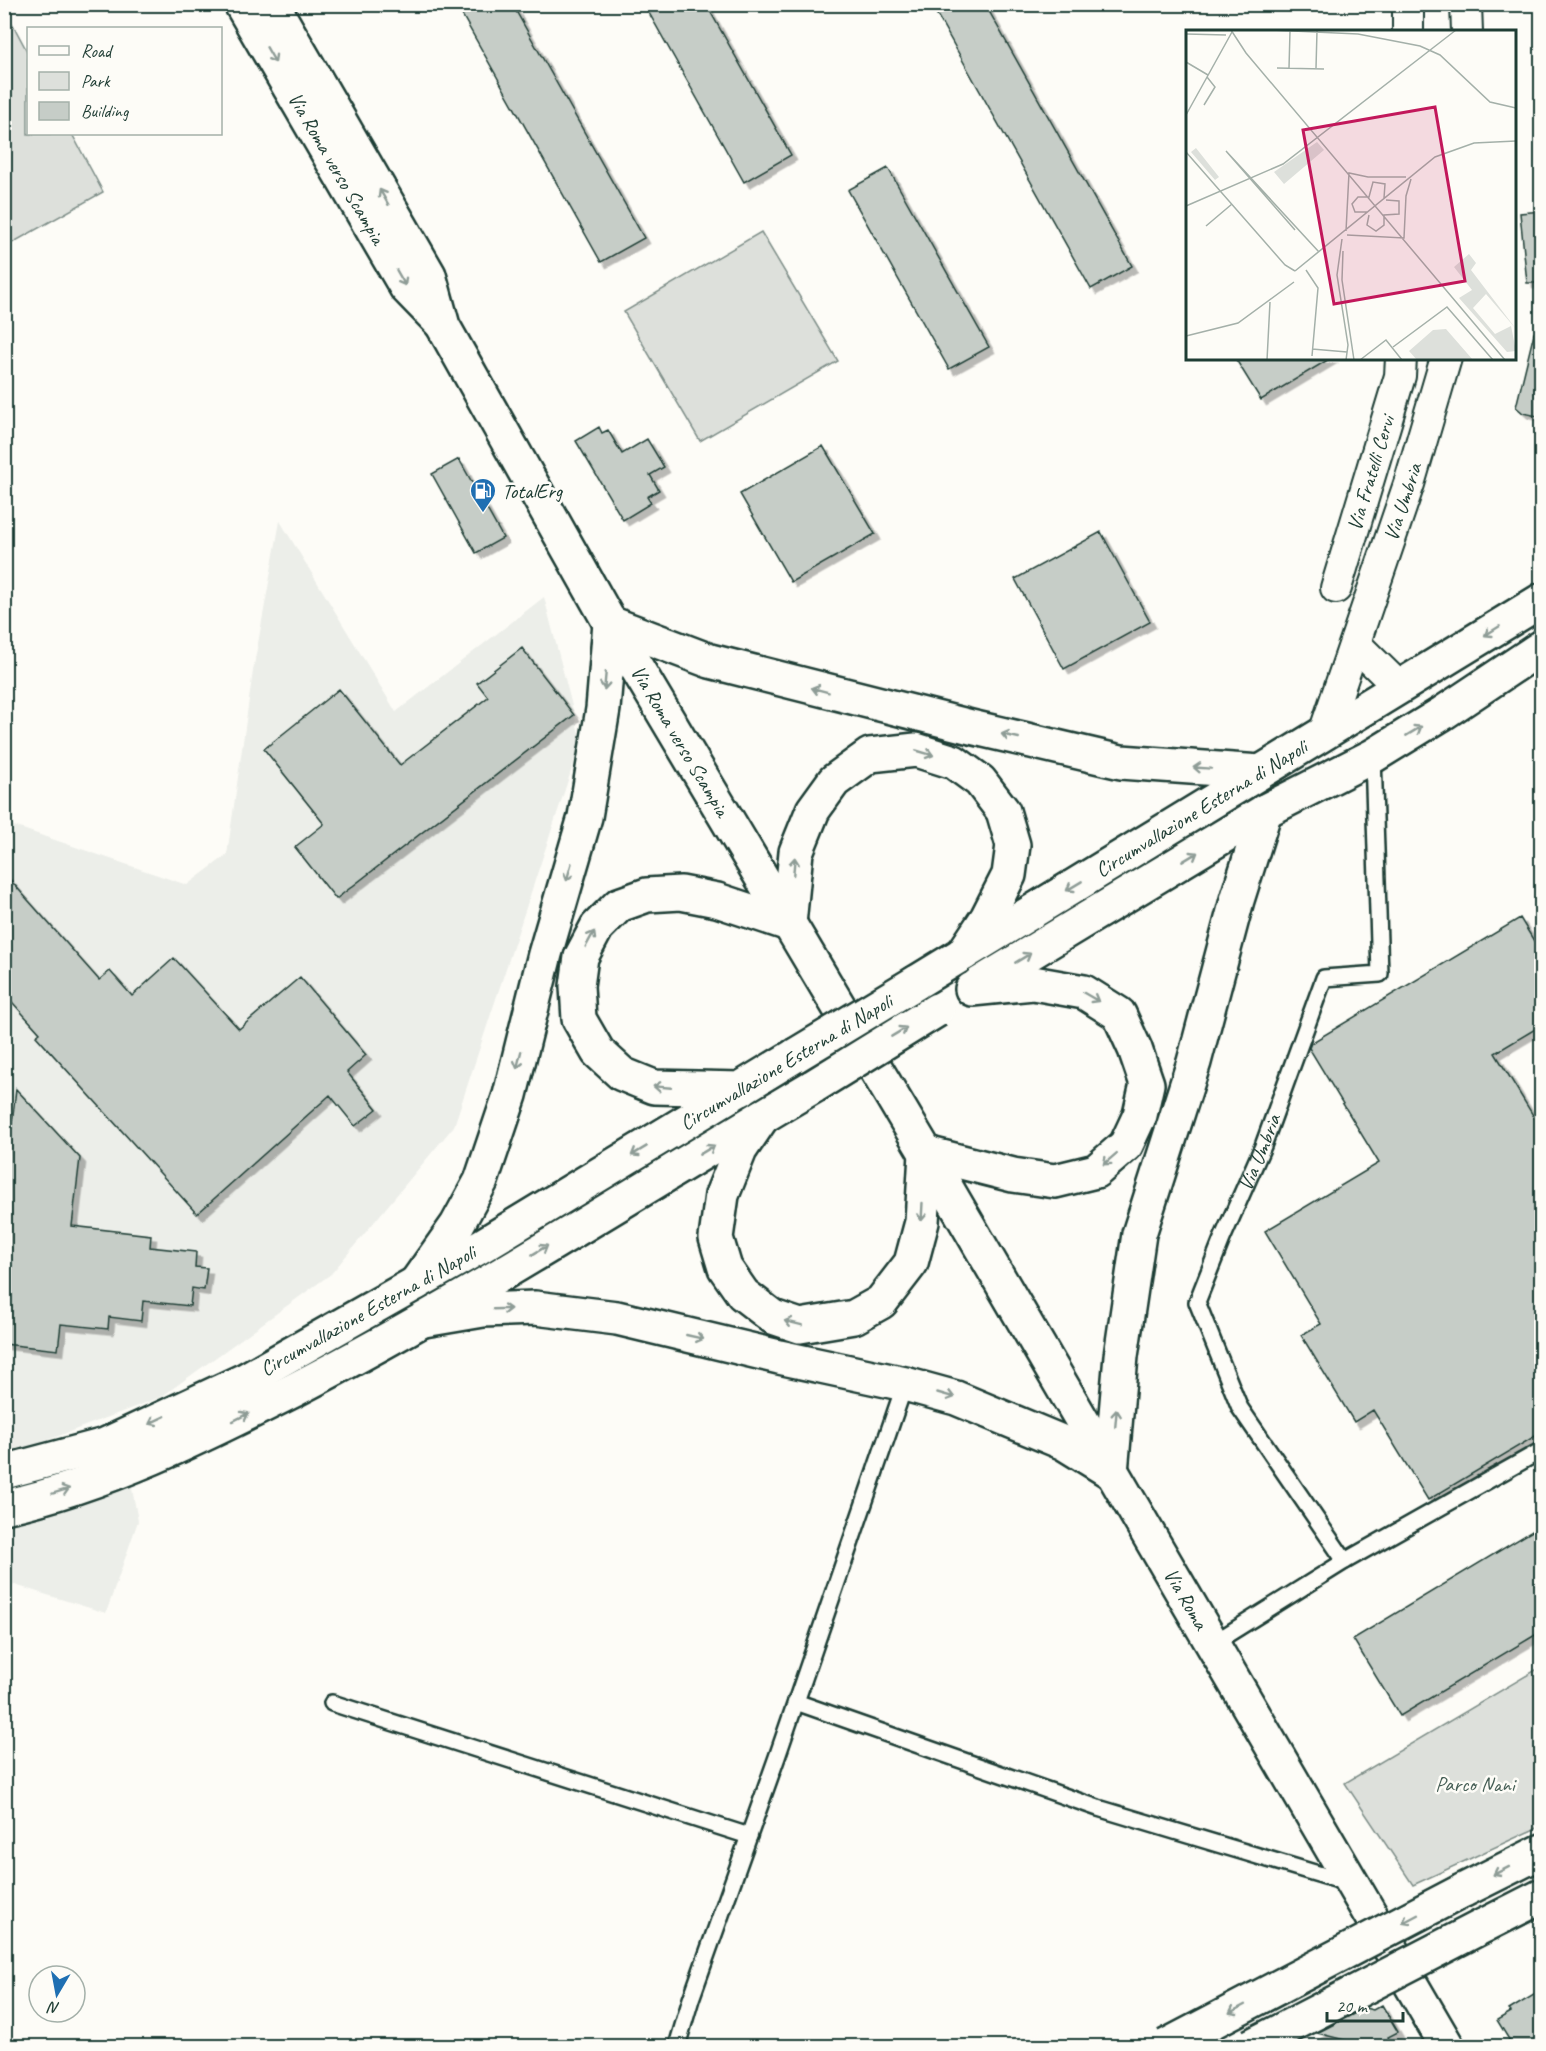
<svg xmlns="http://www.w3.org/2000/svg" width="1546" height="2051" viewBox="0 0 1546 2051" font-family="Caveat,sans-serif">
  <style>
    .built { fill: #eceee9 }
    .green { fill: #dde0db; stroke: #7e8e88; stroke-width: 1.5 }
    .building { fill: #c6cdc7; stroke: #1f3d34; stroke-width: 1.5; filter: url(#shadow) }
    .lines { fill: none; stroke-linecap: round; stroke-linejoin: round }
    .service-casing { stroke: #1f3d34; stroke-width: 20 }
    .minor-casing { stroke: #1f3d34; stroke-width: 34 }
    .primary-casing { stroke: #1f3d34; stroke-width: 38 }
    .trunk-casing { stroke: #1f3d34; stroke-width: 38 }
    .service { stroke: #fdfcf7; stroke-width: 15 }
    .minor { stroke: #fdfcf7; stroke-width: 30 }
    .primary { stroke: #fdfcf7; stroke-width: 33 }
    .trunk { stroke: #fdfcf7; stroke-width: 33 }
    .trunk-bridge-casing { stroke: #1f3d34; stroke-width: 38; stroke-linecap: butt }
    .trunk-bridge { stroke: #fdfcf7; stroke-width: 33 }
    .oneway { stroke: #8e9c96 }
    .labels { text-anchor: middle; stroke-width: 5; stroke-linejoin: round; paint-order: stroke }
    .street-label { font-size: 21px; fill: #1f3d34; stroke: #fdfcf7 }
    .poi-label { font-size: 21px; fill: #1f3d34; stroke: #fdfcf7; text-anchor: start }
    .park-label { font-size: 21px; fill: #455e55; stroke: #fdfcf7 }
    .inset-road { fill: none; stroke: #a4b0a9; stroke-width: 1.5 }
    .view { fill: #c2185b; fill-opacity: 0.15; stroke: #c2185b; stroke-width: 3 }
    .inset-edge { fill: none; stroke: #1f3d34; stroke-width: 3 }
  </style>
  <defs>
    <filter id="shadow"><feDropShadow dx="5.5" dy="5.5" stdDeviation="0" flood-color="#0004"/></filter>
  </defs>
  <rect width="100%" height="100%" fill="#fdfcf7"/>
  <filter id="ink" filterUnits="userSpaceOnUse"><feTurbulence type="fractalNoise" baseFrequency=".0167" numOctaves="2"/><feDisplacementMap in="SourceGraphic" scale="12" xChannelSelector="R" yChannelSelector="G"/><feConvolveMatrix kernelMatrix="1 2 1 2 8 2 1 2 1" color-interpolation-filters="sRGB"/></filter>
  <g filter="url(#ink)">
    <path class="built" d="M 280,521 L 396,712 L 544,597 L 581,741 L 454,1126 L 331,1274 L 161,1397 L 40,1443 L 5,1453 L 5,823 L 187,885 L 227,855 L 253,671 Z
      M 131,1483 L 138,1521 L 106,1613 L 5,1582 L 4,1522 Z"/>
    <path class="green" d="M 4,8 L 28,53 L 28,134 L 72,134 L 103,192 L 5,247 Z
      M 761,232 L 838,361 L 700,441 L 624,312 Z
      M 1541,1667 L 1541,1826 L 1413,1885 L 1345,1783 Z"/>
    <path class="building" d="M 456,4 L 512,4 L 644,238 L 601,262 Z
      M 644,4 L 706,4 L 791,155 L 744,182 Z
      M 931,4 L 985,4 L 1132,266 L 1091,289 Z
      M 888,168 L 989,347 L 949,369 L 848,190 Z
      M 1542,211 L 1542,283 L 1527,283 L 1520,213 Z
      M 1534,333 L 1542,334 L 1542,417 L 1523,413 L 1516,407 Z
      M 1235,358 L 1331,358 L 1261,400 Z
      M 599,427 L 602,433 L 608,430 L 622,454 L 647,439 L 664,467 L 650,475 L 659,490 L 647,497 L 651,503 L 623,520 L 576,441 Z
      M 823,446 L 875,534 L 791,582 L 740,494 Z
      M 459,459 L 503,538 L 476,553 L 432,474 Z
      M 1101,532 L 1150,622 L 1064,669 L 1015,579 Z
      M 522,648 L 574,715 L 336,899 L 295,847 L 324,824 L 264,749 L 339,689 L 400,765 L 488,697 L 477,683 Z
      M 4,873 L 99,980 L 110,971 L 132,996 L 174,958 L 239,1029 L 300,977 L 366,1055 L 347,1072 L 377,1109 L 355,1126 L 330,1095 L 197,1214 L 36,1036 L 40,1033 L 4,993 Z
      M 1520,918 L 1542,954 L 1542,1025 L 1495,1053 L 1542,1130 L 1542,1432 L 1428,1500 L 1373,1410 L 1354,1422 L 1301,1335 L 1321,1324 L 1265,1231 L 1379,1163 L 1309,1048 L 1311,1043 Z
      M 16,1089 L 80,1158 L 72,1226 L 151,1235 L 150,1247 L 196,1252 L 195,1267 L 207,1268 L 204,1290 L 192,1288 L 190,1306 L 143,1301 L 141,1321 L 109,1317 L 108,1329 L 61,1324 L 58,1350 L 4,1344 L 4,1191 Z
      M 1534,1530 L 1542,1541 L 1542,1631 L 1400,1716 L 1353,1639 Z
      M 1542,1990 L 1542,2046 L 1513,2046 L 1497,2020 L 1511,2012 L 1509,2010 Z
      M 1382,2005 L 1398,2032 L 1388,2037 L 1393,2046 L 1368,2046 L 1317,2033 L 1365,2008 L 1373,2010 Z"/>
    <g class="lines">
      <defs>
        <g id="service">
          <path id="s1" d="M 1345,1561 L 1240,1408 L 1197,1302 L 1222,1239 L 1263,1146 L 1324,978 L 1380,974 L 1373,756"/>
          <path d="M 1212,1644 L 1345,1561 L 1542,1450"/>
          <path d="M 796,1702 L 1098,1808 L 1348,1883"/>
          <path d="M 332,1703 L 749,1836"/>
          <path d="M 677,2046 L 691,1999 L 777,1757 L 905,1384"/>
        </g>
        <g id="minor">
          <path d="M 1408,4 L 1408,32"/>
          <path d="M 1466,4 L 1467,32"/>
          <path id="s2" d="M 1336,588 L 1400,376 L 1401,358"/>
          <path d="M 1355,644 L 1399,687"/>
          <path id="s3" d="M 1324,733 L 1409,484 L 1446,358"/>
        </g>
        <g id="primary">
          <path id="s4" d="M 241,4 L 406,287 L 440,322"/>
          <path id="s5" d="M 272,4 L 429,275 L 443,326 L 610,623 L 926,1153 L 1447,2046"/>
        </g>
        <g id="trunk">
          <path id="s6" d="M 917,982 L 1542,600"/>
          <path d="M 979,984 L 1265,811 L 1373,756 L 1443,713 L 1542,647"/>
          <path d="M 741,1089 L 654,1087 L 622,1074 L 598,1052 L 579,1019 L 577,986 L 581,957 L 597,927 L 619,905 L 647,895 L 681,893 L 717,900 L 789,924 L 796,852 L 813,810 L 834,781 L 870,755 L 916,750 L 954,762 L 980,781 L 1003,811 L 1013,845 L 1009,875 L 987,918 L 963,954"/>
          <path d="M 763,1116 L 740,1150 L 722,1195 L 716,1238 L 725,1268 L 743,1294 L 773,1317 L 800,1326 L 854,1317 L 881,1302 L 911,1263 L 922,1222 L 926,1153 L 1013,1175 L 1055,1181 L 1096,1171 L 1126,1145 L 1140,1115 L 1147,1084 L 1135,1049 L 1119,1014 L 1084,992 L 1033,983 L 972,989"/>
          <path d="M 416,1283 L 457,1225 L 481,1181 L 510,1095 L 545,954 L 585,817 L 603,709 L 610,623 L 710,661 L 971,727 L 1121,762 L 1260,772"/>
          <path d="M 424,1320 L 483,1310 L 535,1308 L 617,1318 L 779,1357 L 905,1384 L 956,1398 L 1064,1443 L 1111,1472 L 1121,1356 L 1139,1234 L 1194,1062 L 1237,900 L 1265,811"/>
          <path id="s7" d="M 4,1472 L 105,1445 L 245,1380 L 478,1248 L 796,1055"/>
          <path d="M 4,1507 C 107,1484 201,1437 294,1390 C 472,1298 641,1188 814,1086"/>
          <path d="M 1462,1891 L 1542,1851"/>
          <path d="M 1483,1926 L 1542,1896"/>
        </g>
      </defs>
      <use href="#service" class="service-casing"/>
      <use href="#minor" class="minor-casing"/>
      <use href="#primary" class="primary-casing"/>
      <use href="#trunk" class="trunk-casing"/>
      <use href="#service" class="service"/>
      <use href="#minor" class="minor"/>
      <use href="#primary" class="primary"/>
      <use href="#trunk" class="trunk"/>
      <defs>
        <path id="trunk-bridge" d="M 796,1055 L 917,982
          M 814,1086 L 937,1010
          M 1166,2046 L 1462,1891
          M 1251,2046 L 1483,1926"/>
      </defs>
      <use href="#trunk-bridge" class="trunk-bridge-casing"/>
      <use href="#trunk-bridge" class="trunk-bridge"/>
    </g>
    <defs><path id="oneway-shaft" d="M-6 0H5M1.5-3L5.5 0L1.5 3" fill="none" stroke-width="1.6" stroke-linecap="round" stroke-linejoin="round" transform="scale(1.5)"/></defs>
    <g class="oneway">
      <use href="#oneway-shaft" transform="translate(271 55) rotate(60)"/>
      <use href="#oneway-shaft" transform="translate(384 197) rotate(-120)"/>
      <use href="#oneway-shaft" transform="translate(401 278) rotate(60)"/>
      <use href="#oneway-shaft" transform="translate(1492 631) rotate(148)"/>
      <use href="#oneway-shaft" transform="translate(605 681) rotate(95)"/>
      <use href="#oneway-shaft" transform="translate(820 690) rotate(-165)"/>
      <use href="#oneway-shaft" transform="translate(1414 731) rotate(-31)"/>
      <use href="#oneway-shaft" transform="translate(1010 736) rotate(-167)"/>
      <use href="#oneway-shaft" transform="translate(925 753) rotate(16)"/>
      <use href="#oneway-shaft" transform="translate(1202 768) rotate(-176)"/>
      <use href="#oneway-shaft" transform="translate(1190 857) rotate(-31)"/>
      <use href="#oneway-shaft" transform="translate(794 866) rotate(-85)"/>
      <use href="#oneway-shaft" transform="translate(569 872) rotate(106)"/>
      <use href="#oneway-shaft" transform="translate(1074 886) rotate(149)"/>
      <use href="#oneway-shaft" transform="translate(590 939) rotate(-61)"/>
      <use href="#oneway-shaft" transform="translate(1023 958) rotate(-31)"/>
      <use href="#oneway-shaft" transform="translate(1091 997) rotate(30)"/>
      <use href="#oneway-shaft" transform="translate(899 1032) rotate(-31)"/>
      <use href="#oneway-shaft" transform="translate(519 1060) rotate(104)"/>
      <use href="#oneway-shaft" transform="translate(662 1087) rotate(-175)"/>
      <use href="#oneway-shaft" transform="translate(707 1150) rotate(-31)"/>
      <use href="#oneway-shaft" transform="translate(639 1151) rotate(149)"/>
      <use href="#oneway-shaft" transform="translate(1110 1159) rotate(139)"/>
      <use href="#oneway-shaft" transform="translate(922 1212) rotate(93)"/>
      <use href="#oneway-shaft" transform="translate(540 1250) rotate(-31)"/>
      <use href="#oneway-shaft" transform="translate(502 1309) rotate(-2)"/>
      <use href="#oneway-shaft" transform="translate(793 1323) rotate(-166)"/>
      <use href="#oneway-shaft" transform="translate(695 1337) rotate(13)"/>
      <use href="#oneway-shaft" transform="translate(946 1395) rotate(16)"/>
      <use href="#oneway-shaft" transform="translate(241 1417) rotate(-27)"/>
      <use href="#oneway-shaft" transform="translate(1116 1418) rotate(-85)"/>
      <use href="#oneway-shaft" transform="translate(157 1420) rotate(155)"/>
      <use href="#oneway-shaft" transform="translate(61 1491) rotate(-17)"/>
      <use href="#oneway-shaft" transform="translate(1501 1871) rotate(153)"/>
      <use href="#oneway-shaft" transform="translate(1410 1919) rotate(152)"/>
      <use href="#oneway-shaft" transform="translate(1237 2009) rotate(152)"/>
    </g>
  </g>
  <defs>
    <symbol id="fuel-pin" viewBox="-11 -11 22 30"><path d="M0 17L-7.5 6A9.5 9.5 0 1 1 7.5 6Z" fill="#1f6fb2" stroke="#fdfcf7"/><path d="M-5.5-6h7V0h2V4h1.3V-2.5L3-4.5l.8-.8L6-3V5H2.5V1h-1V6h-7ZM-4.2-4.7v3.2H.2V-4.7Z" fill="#fff"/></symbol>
  </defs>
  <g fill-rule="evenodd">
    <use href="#fuel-pin" x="468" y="476" width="30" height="40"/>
  </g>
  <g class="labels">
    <g class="street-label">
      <text dy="7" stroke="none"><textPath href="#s4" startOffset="190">Via Roma verso Scampia</textPath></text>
      <text dy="7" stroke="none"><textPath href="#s2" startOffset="120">Via Fratelli Cervi</textPath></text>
      <text dy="7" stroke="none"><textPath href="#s3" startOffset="244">Via Umbria</textPath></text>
      <text dy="7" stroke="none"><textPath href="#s5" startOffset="844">Via Roma verso Scampia</textPath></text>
      <text dy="7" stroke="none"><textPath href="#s6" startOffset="333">Circumvallazione Esterna di Napoli</textPath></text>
      <text transform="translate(786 1062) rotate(-31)" y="7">Circumvallazione Esterna di Napoli</text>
      <text dy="7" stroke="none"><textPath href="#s1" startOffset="462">Via Umbria</textPath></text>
      <text dy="7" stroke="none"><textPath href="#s7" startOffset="400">Circumvallazione Esterna di Napoli</textPath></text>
      <text dy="7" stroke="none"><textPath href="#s5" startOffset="1840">Via Roma</textPath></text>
    </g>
    <g class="poi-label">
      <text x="502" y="498">TotalErg</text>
    </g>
    <g class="park-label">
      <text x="1475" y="1791">Parco Nani</text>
    </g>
  </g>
  <g transform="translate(1186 30)">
    <rect width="330" height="330" fill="#fdfcf7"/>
    <path d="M 131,112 L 138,120 L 98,154 L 88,142 ZM 10,118 L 33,147 L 29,150 L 5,122 ZM 283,224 L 290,233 L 285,240 L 330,299 L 300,264 L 287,278 L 309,304 L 325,296 L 330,321 L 321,322 L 273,268 L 286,260 L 268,237 ZM 260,299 L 287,330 L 231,330 L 223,321 L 247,300 Z" fill="#dde0db"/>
    <path class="inset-road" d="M 45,0 L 60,23 L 319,330M 85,0 L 172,4 L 234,16 L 254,25 L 304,72 L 330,78M 0,4 L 40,5M 0,32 L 22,45M 91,38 L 138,39M 103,38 L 104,1M 130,38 L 131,1M 18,75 L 29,57 L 21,47M 0,85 L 46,2M 40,121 L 133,222M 40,121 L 109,200M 0,122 L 99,235 L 109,241M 0,176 L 97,134 L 270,0M 181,182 L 169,182 L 166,174 L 172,167 L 183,167 L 187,152 L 199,154 L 198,168M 183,185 L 181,195 L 190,201 L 198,195 L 198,185 L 213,184 L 213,171 L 200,170M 20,196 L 46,174M 160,201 L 163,143 L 182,147 L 220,147M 161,205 L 218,208 L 220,166 L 225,149M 156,209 L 151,245 L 162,315 L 160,330M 157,221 L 156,250 L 168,330M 120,240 L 132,258 L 126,326M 109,241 L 249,127 L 288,113 L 330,111M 0,306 L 52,293 L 108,252M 207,317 L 261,277 L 307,330M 126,319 L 161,322M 81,330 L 84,272M 174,330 L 200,310 L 216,330"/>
    <path class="view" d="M 249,77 L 279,251 L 148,274 L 117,100 Z"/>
    <rect width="330" height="330" class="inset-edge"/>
  </g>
  <rect width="1546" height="2051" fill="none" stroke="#fdfcf7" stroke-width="24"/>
  <rect x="12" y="12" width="1522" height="2027" fill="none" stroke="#1f3d34" stroke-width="2" filter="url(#ink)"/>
  <rect x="27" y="27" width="195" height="108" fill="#fdfcf7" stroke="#a4b0a9" stroke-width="1.5"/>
  <rect x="39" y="46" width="30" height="9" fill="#fdfcf7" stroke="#a4b0a9" stroke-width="1.5"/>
  <text x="81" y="57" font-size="18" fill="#1f3d34">Road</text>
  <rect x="39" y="72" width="30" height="18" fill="#dde0db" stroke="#a4b0a9" stroke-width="1.5"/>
  <text x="81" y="87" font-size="18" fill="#1f3d34">Park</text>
  <rect x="39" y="102" width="30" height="18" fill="#c6cdc7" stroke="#a4b0a9" stroke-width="1.5"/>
  <text x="81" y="117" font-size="18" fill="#1f3d34">Building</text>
  <g transform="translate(57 1994) rotate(190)"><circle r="28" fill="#fdfcf7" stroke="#a4b0a9" stroke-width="1.5"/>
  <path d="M0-4.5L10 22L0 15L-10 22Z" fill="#1f6fb2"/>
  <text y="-9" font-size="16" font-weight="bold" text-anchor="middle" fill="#1f3d34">N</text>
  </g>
  <path d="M1327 2012v9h76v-9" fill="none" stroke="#1f3d34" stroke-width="3"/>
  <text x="1336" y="2012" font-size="18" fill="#1f3d34" stroke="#fdfcf7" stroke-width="4.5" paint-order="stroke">20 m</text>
</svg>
